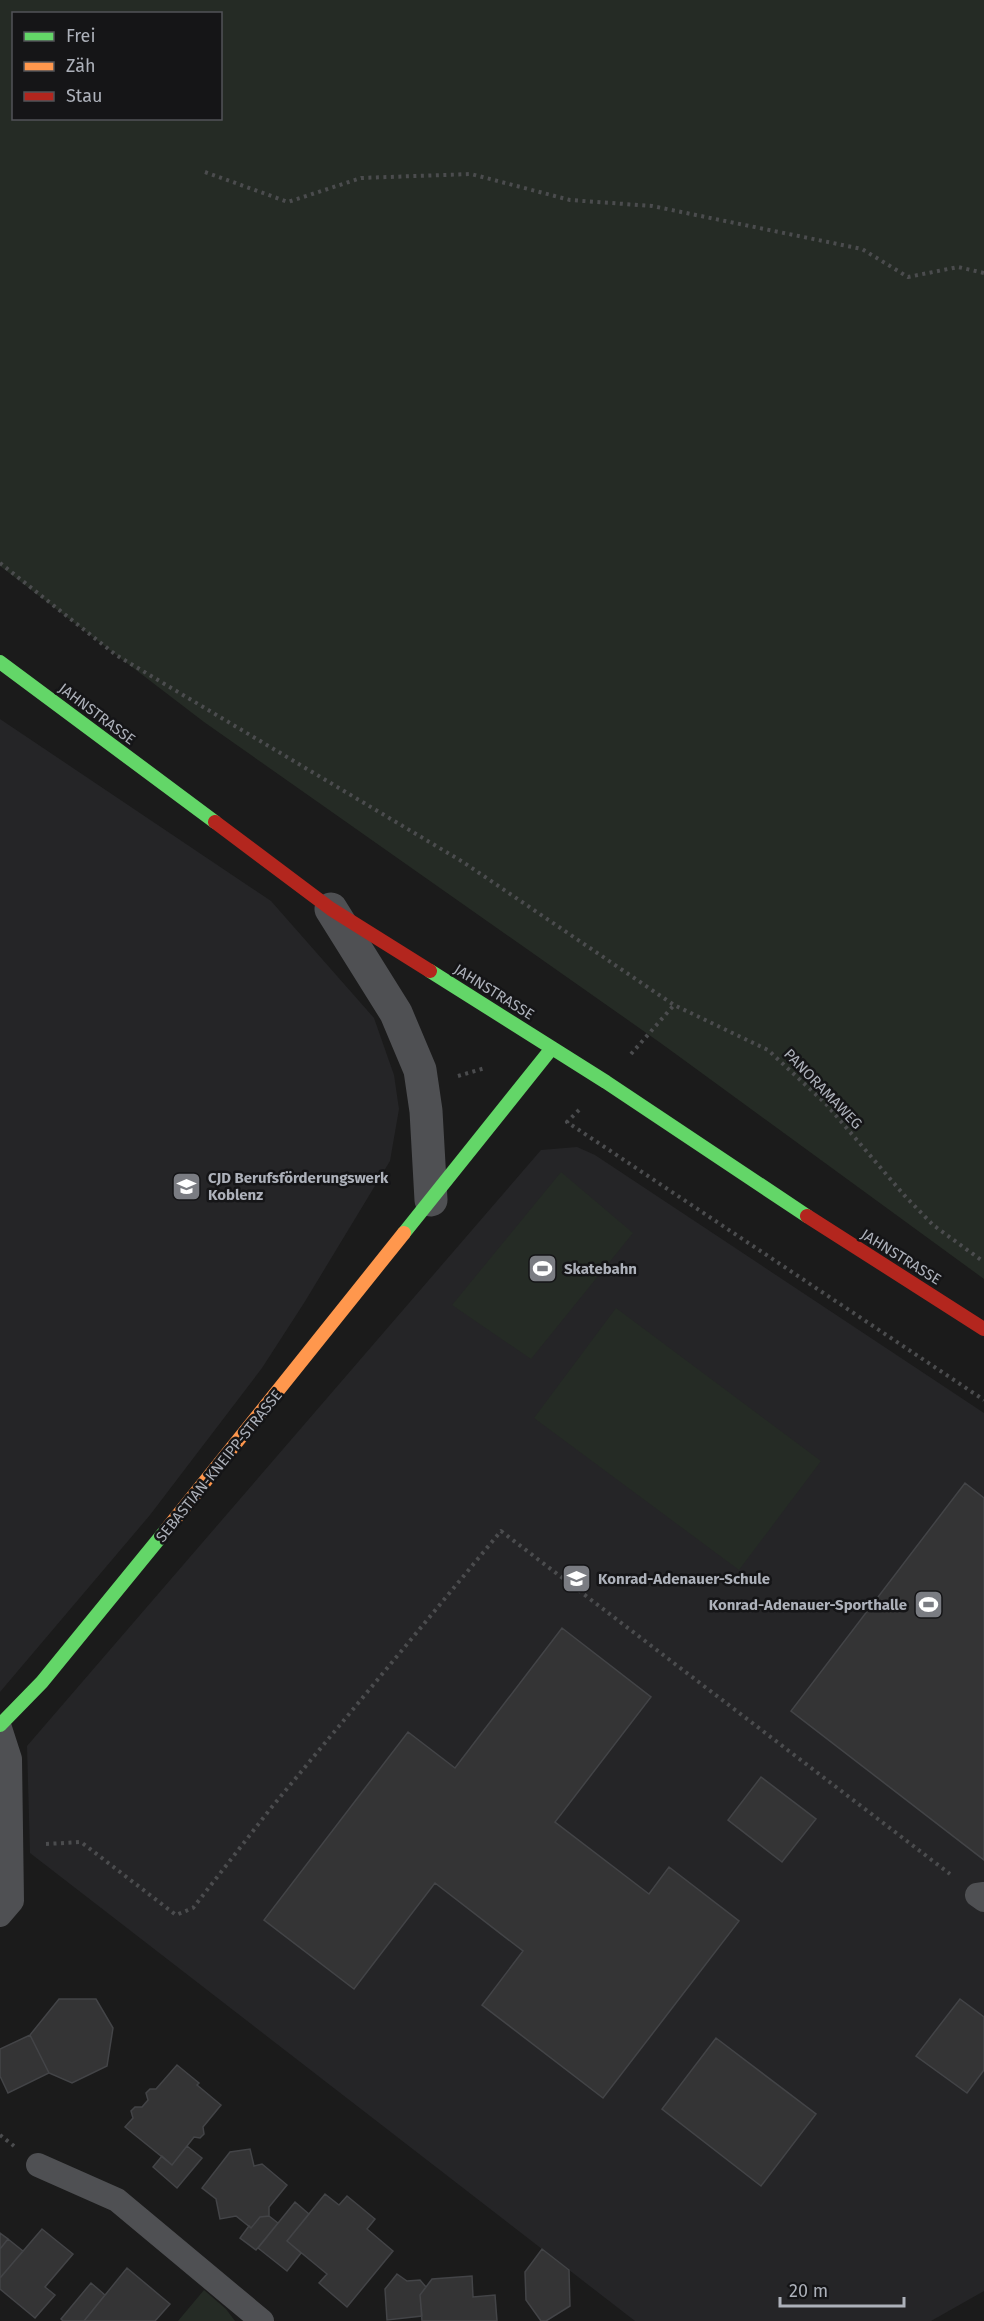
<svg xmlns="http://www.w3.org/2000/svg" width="984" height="2321" viewBox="0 0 984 2321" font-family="'Fira Sans',sans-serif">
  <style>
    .built { fill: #252527 }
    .green { fill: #252b25; fill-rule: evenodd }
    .building { fill: #343435; stroke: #434447; stroke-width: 1.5 }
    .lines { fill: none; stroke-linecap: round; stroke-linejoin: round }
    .path { stroke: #4b4c4e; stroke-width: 4; stroke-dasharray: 3 4.5; stroke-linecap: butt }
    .lane { stroke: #4f5053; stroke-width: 24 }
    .street { stroke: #4f5053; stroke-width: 33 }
    .fast { stroke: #63d668; stroke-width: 14 }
    .slow { stroke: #ff974d; stroke-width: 14 }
    .jam { stroke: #b3261e; stroke-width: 14 }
    .labels { text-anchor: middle; stroke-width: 5; stroke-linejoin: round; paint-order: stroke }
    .street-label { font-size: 15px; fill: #adb1ba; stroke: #151517 }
    .poi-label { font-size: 15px; font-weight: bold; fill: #adb1ba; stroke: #151517; text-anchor: start }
  </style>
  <rect width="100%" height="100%" fill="#1b1b1b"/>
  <path class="built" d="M 0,719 L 271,901 L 374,1018 L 394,1075 L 399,1109 L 390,1161 L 304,1303 L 262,1368 L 150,1515 L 0,1692 Z
    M 577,1147 L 595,1155 L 984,1413 L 984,2291 L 931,2321 L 635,2321 L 30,1853 L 27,1746 L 541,1150 Z"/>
  <path class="green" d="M 0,0 L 984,0 L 984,1279 L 662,1044 L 204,722 L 0,566 ZM 14,14 L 220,14 L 220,118 L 14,118 Z
    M 561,1172 L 633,1233 L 531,1359 L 452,1305 Z
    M 616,1308 L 821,1461 L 739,1570 L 534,1418 Z
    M 204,2290 L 226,2309 L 235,2321 L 178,2321 Z"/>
  <path class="building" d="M 965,1483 L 984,1498 L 984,1860 L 791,1711 Z
    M 562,1628 L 651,1697 L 555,1822 L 649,1894 L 669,1867 L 739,1921 L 603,2098 L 482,2005 L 523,1951 L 435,1883 L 354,1989 L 264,1920 L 408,1732 L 455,1768 Z
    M 761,1777 L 816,1819 L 782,1862 L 728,1820 Z
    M 59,1999 L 96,1999 L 113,2028 L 107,2066 L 72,2083 L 49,2073 L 30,2035 Z
    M 960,1999 L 984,2017 L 984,2070 L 967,2093 L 916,2056 Z
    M 30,2035 L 49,2073 L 8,2093 L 0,2076 L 0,2049 Z
    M 716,2038 L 816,2114 L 761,2186 L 662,2109 Z
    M 177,2065 L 199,2083 L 197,2085 L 221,2105 L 203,2127 L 204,2134 L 200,2138 L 194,2137 L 172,2165 L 125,2127 L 133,2118 L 131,2111 L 135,2107 L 142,2107 L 148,2100 L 146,2093 L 150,2089 L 156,2089 Z
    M 187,2146 L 202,2158 L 177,2188 L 153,2167 L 162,2156 L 172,2165 Z
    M 250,2149 L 254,2166 L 262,2164 L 287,2185 L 269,2207 L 269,2216 L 260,2217 L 251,2228 L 236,2216 L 220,2219 L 216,2199 L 202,2188 L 230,2152 Z
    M 325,2194 L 339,2205 L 347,2196 L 375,2219 L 367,2229 L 393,2251 L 347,2307 L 319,2283 L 327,2274 L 287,2241 Z
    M 295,2202 L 309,2214 L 287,2241 L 301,2253 L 287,2271 L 258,2248 Z
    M 269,2216 L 278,2223 L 256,2250 L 240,2238 L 249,2226 L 251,2228 L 260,2217 Z
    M 42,2229 L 73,2254 L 45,2287 L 55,2295 L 35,2318 L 0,2289 L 0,2278 Z
    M 0,2233 L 8,2239 L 0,2249 Z
    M 8,2239 L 23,2251 L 0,2278 L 0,2249 Z
    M 542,2249 L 569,2270 L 570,2306 L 546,2321 L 541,2321 L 526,2300 L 525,2272 Z
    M 127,2268 L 170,2304 L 155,2321 L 84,2321 Z
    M 397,2274 L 407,2281 L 420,2280 L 426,2287 L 420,2295 L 422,2316 L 387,2320 L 385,2289 Z
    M 472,2276 L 473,2297 L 495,2295 L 497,2321 L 422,2321 L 420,2295 L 432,2279 Z
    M 91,2283 L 105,2295 L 84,2321 L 63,2321 L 61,2319 Z"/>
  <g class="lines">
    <path class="path" d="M 205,172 L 288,202 L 361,178 L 471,174 L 570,200 L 652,206 L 862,249 L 908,277 L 958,267 L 984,273
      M 0,563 L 116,655 L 463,862 L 674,1005 L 768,1050 L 826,1104 L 904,1195 L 933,1225 L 984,1262
      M 631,1054 L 674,1005
      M 458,1076 L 485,1068
      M 579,1110 L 567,1122 L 984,1400
      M 46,1844 L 81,1842 L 176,1915 L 193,1908 L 271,1808 L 501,1531 L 950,1874
      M 0,2135 L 14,2146"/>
    <path class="lane" d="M 0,1728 L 10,1759 L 12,1901 L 0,1915
      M 984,1894 L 977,1895 L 984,1900
      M 38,2165 L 117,2200 L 262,2321"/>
    <path class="street" d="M 331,909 L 396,1013 L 420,1070 L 426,1111 L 431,1200"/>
    <path class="fast" d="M 0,662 L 215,822
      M 430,971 L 606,1082 L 807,1216
      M 404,1233 L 552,1048
      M 0,1725 L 42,1682 L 167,1529"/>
    <path class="slow" d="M 167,1529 L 404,1233"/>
    <path class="jam" d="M 215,822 L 331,909 L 430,971
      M 807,1216 L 984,1329"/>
  </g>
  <defs>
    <symbol id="school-square" viewBox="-11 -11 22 22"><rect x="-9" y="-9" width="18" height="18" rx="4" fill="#7a7c82" stroke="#151517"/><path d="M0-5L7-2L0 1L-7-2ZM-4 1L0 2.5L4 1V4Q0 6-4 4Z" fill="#fff"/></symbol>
    <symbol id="stadium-square" viewBox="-11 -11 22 22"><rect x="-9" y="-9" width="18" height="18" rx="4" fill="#7a7c82" stroke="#151517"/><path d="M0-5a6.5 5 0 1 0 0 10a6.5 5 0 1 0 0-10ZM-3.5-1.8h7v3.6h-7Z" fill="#fff"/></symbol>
  </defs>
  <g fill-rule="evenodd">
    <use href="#school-square" x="170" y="1170" width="33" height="33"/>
    <use href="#stadium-square" x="526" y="1252" width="33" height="33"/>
    <use href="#school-square" x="560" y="1562" width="33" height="33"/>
    <use href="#stadium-square" x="912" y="1588" width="33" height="33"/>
  </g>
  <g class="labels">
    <g class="street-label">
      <text transform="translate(97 714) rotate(37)" y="5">JAHNSTRASSE</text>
      <text transform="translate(494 992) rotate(32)" y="5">JAHNSTRASSE</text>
      <text transform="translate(823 1089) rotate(46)" y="5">PANORAMAWEG</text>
      <text transform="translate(901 1257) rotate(32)" y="5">JAHNSTRASSE</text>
      <text transform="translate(219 1466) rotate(-51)" y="5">SEBASTIAN-KNEIPP-STRASSE</text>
    </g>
    <g class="poi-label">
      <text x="208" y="1183">CJD Berufsförderungswerk<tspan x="208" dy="17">Koblenz</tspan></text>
      <text x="564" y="1274">Skatebahn</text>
      <text x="598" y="1584">Konrad-Adenauer-Schule</text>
      <text x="907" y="1610" text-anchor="end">Konrad-Adenauer-Sporthalle</text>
    </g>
  </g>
  <rect x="12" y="12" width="210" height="108" fill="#151517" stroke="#525358" stroke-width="1.5"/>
  <rect x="24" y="32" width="30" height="9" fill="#63d668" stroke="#525358" stroke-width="1.5"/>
  <text x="66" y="42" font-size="18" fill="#adb1ba">Frei</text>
  <rect x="24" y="62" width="30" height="9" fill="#ff974d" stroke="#525358" stroke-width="1.5"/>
  <text x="66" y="72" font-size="18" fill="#adb1ba">Zäh</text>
  <rect x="24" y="92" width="30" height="9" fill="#b3261e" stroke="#525358" stroke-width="1.5"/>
  <text x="66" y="102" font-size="18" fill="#adb1ba">Stau</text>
  <path d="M780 2297v9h124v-9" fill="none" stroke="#adb1ba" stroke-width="3"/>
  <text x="789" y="2297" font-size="18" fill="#adb1ba" stroke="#151517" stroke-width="4.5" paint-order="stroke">20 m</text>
</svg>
